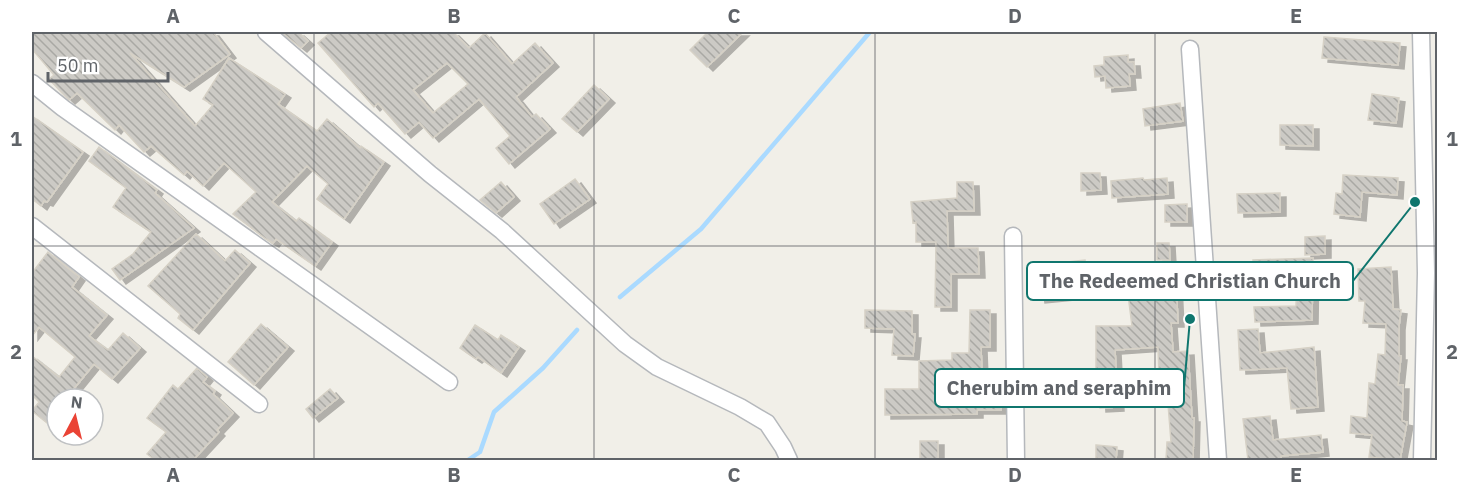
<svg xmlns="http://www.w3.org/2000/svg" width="1469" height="492" viewBox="0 0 1469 492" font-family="'IBM Plex Sans',sans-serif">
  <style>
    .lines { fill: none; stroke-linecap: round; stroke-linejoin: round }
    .stream { stroke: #aadaff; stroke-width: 4.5 }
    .building { fill: url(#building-back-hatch); stroke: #d6d1c6; stroke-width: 1.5; fill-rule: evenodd; filter: url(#shadow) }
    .minor-casing { stroke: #b5b8bc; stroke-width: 19 }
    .minor { stroke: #fff; stroke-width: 16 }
    .grid { fill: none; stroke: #5f6368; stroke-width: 1.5; stroke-opacity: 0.55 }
    .leader { fill: none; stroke: #0f766e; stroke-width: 2 }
    .callout-dot { fill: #0f766e; stroke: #fff; stroke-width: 2 }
    .callout { fill: #fff; stroke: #0f766e; stroke-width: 2 }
    .callout-label { font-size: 20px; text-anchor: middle; font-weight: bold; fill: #5f6368 }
    .neatline { fill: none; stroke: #5f6368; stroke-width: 2 }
    .grid-label { font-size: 20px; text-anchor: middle; font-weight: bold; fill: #5f6368 }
  </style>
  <defs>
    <pattern id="building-back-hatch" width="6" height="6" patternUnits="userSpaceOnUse" patternTransform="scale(1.5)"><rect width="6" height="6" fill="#cccac5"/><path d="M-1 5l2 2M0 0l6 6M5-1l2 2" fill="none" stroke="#a9a8a4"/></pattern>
    <filter id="shadow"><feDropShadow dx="6" dy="4" stdDeviation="0" flood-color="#0004"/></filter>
  </defs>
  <rect width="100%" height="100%" fill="#f1efe8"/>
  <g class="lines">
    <path class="stream" d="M 620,297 L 701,229 L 870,32
      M 468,460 L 480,452 L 494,412 L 543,368 L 577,330"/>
  </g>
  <path class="building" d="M 32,32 L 213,32 L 230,54 L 184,87 L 130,53 L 195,126 L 213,105 L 203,99 L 229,58 L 285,94 L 278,104 L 317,131 L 327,119 L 360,148 L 361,146 L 384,162 L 344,219 L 317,199 L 328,184 L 307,166 L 272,202 L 296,221 L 299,218 L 332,242 L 315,266 L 276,239 L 273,243 L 266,239 L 233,214 L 256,192 L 224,163 L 203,186 L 187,171 L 184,175 L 151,146 L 144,152 L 119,125 L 115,130 L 77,93 L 69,100 L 62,93 L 49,79 L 54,75 L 32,49 Z
    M 281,32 L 298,32 L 308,41 L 301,48 Z
    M 331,32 L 453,32 L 469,48 L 485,33 L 512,64 L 535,43 L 553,63 L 516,97 L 532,117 L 536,114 L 550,129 L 509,164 L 496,148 L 510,136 L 479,99 L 433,138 L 419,122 L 405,134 L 378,103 L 374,107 L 318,43 ZM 447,63 L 468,84 L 433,113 L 413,90 Z
    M 708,32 L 743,32 L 707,67 L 690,50 Z
    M 1324,37 L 1400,43 L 1398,65 L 1322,58 Z
    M 1128,55 L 1128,62 L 1134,62 L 1135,74 L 1129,74 L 1130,86 L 1106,88 L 1105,76 L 1095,77 L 1094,66 L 1104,65 L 1104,57 Z
    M 594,85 L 609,99 L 577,132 L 562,119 Z
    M 1372,94 L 1399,98 L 1396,123 L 1368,120 Z
    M 1180,103 L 1183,121 L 1145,126 L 1143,109 Z
    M 32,116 L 83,152 L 47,202 L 44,201 L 41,206 L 32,199 Z
    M 1280,125 L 1313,125 L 1313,146 L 1280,145 Z
    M 99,147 L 157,190 L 155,193 L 194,228 L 120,280 L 112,269 L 133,254 L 151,232 L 113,207 L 126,188 L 89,161 Z
    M 1081,173 L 1100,173 L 1101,190 L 1081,191 Z
    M 1343,175 L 1398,178 L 1397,195 L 1362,192 L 1360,217 L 1334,214 L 1336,193 L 1342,194 Z
    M 1143,178 L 1144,180 L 1167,178 L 1168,194 L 1112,198 L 1111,181 Z
    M 575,179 L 590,199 L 554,224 L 540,204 Z
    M 501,182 L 514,197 L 496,213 L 480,200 Z
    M 957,182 L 973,182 L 974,211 L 947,211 L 948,248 L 978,248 L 979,274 L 951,274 L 951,307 L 935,307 L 936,242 L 916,242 L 916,222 L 913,223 L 911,202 L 957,198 Z
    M 1280,193 L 1280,212 L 1238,213 L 1237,194 Z
    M 1187,204 L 1187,222 L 1165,222 L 1165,205 Z
    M 196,234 L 225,261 L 235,250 L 250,263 L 193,330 L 178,318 L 180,314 L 148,286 Z
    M 1325,236 L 1325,254 L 1305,255 L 1305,237 Z
    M 1157,243 L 1169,243 L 1170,260 L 1157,260 Z
    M 48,252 L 79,277 L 72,287 L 107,315 L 89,336 L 108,350 L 123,333 L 140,348 L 112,379 L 94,364 L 72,391 L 82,399 L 57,399 L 57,431 L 32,411 L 39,402 L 32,395 L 32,356 L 59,377 L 75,357 L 39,327 L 32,336 L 32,273 Z
    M 1313,258 L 1312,320 L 1255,322 L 1254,307 L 1296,306 L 1297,273 L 1254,274 L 1253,260 Z
    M 1085,260 L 1088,294 L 1039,299 L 1036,275 L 1041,274 L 1040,265 Z
    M 1391,267 L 1393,309 L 1401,310 L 1399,326 L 1399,356 L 1401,356 L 1398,385 L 1403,385 L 1402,421 L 1407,422 L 1400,460 L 1369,457 L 1372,435 L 1350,433 L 1351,416 L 1367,418 L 1369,383 L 1375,384 L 1378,354 L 1385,355 L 1386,324 L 1363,323 L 1365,301 L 1359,301 L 1358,269 Z
    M 1176,282 L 1178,323 L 1171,323 L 1173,352 L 1188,351 L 1192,418 L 1194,418 L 1193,460 L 1166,460 L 1167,442 L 1171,442 L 1167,391 L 1153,391 L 1152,378 L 1159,378 L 1158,347 L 1115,350 L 1118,407 L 1100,408 L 1099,390 L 1049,392 L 1049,386 L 1031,387 L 1030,374 L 1096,370 L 1096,326 L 1132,326 L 1127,287 Z
    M 865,310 L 912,311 L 912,334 L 915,334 L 913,356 L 892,355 L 894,329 L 865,328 Z
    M 970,310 L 990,310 L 990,347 L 981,347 L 982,374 L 1001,374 L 1001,410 L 977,410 L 977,414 L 885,415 L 885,389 L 919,389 L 919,361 L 952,360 L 952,353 L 969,353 Z
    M 261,324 L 288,347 L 254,385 L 228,362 Z
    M 475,325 L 498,340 L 501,335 L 519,347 L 501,373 L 478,357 L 476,359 L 460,348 Z
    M 1258,329 L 1260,353 L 1314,347 L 1318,407 L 1291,409 L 1287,368 L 1240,370 L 1238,330 Z
    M 197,368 L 207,377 L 203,382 L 215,391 L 213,394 L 233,413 L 217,430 L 219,432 L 193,460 L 155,460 L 147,454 L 166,432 L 147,418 L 173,385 L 178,389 Z
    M 330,389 L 338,398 L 313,418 L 306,409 Z
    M 1270,416 L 1273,440 L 1321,435 L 1323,452 L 1281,456 L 1281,460 L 1248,460 L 1243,419 Z
    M 920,441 L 938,441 L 938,460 L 920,460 Z
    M 1096,445 L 1117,447 L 1116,460 L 1096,458 Z"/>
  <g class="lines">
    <defs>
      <path id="minor" d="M 266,32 L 430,174 L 502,231 L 625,344 L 657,367 L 740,407 L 767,423 L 783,447 L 789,460
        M 1421,32 L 1426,273 L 1422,460
        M 1190,49 L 1218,460
        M 32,83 L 63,108 L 449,382
        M 32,226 L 259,404
        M 1013,236 L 1016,460"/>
    </defs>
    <use href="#minor" class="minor-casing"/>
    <use href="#minor" class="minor"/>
  </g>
  <path class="grid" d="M 314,32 L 314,460M 594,32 L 594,460M 875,32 L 875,460M 1155,32 L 1155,460M 32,246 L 1438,246"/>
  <path class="leader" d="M1415 202L1353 281M1190 319L1184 388"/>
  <g class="callout-dot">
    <circle cx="1415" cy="202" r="6"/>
    <circle cx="1190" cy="319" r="6"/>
  </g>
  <g class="callout">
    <rect x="1027" y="262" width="326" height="38" rx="6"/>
    <rect x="935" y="369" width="249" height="38" rx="6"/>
  </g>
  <g class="callout-label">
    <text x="1190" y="288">The Redeemed Christian Church</text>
    <text x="1059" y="395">Cherubim and seraphim</text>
  </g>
  <rect width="1469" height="492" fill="none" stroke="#ffffff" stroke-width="66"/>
  <g transform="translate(75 417) rotate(7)"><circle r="28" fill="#ffffff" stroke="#bfc1c3" stroke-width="1.5"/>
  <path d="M0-4.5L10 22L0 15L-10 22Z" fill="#ea4335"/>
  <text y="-9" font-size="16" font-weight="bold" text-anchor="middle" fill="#5f6368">N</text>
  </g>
  <path d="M48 72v9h120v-9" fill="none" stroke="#5f6368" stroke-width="3"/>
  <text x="57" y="72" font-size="18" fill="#5f6368" stroke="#ffffff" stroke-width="4.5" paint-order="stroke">50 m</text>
  <rect x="33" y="33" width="1403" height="426" class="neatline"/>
  <g class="grid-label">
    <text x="173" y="23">A</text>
    <text x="454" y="23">B</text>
    <text x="734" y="23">C</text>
    <text x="1015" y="23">D</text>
    <text x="1296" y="23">E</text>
    <text x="16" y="146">1</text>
    <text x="1452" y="146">1</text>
    <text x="16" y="359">2</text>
    <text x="1452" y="359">2</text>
    <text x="173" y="482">A</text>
    <text x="454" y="482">B</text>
    <text x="734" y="482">C</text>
    <text x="1015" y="482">D</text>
    <text x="1296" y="482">E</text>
  </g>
</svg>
